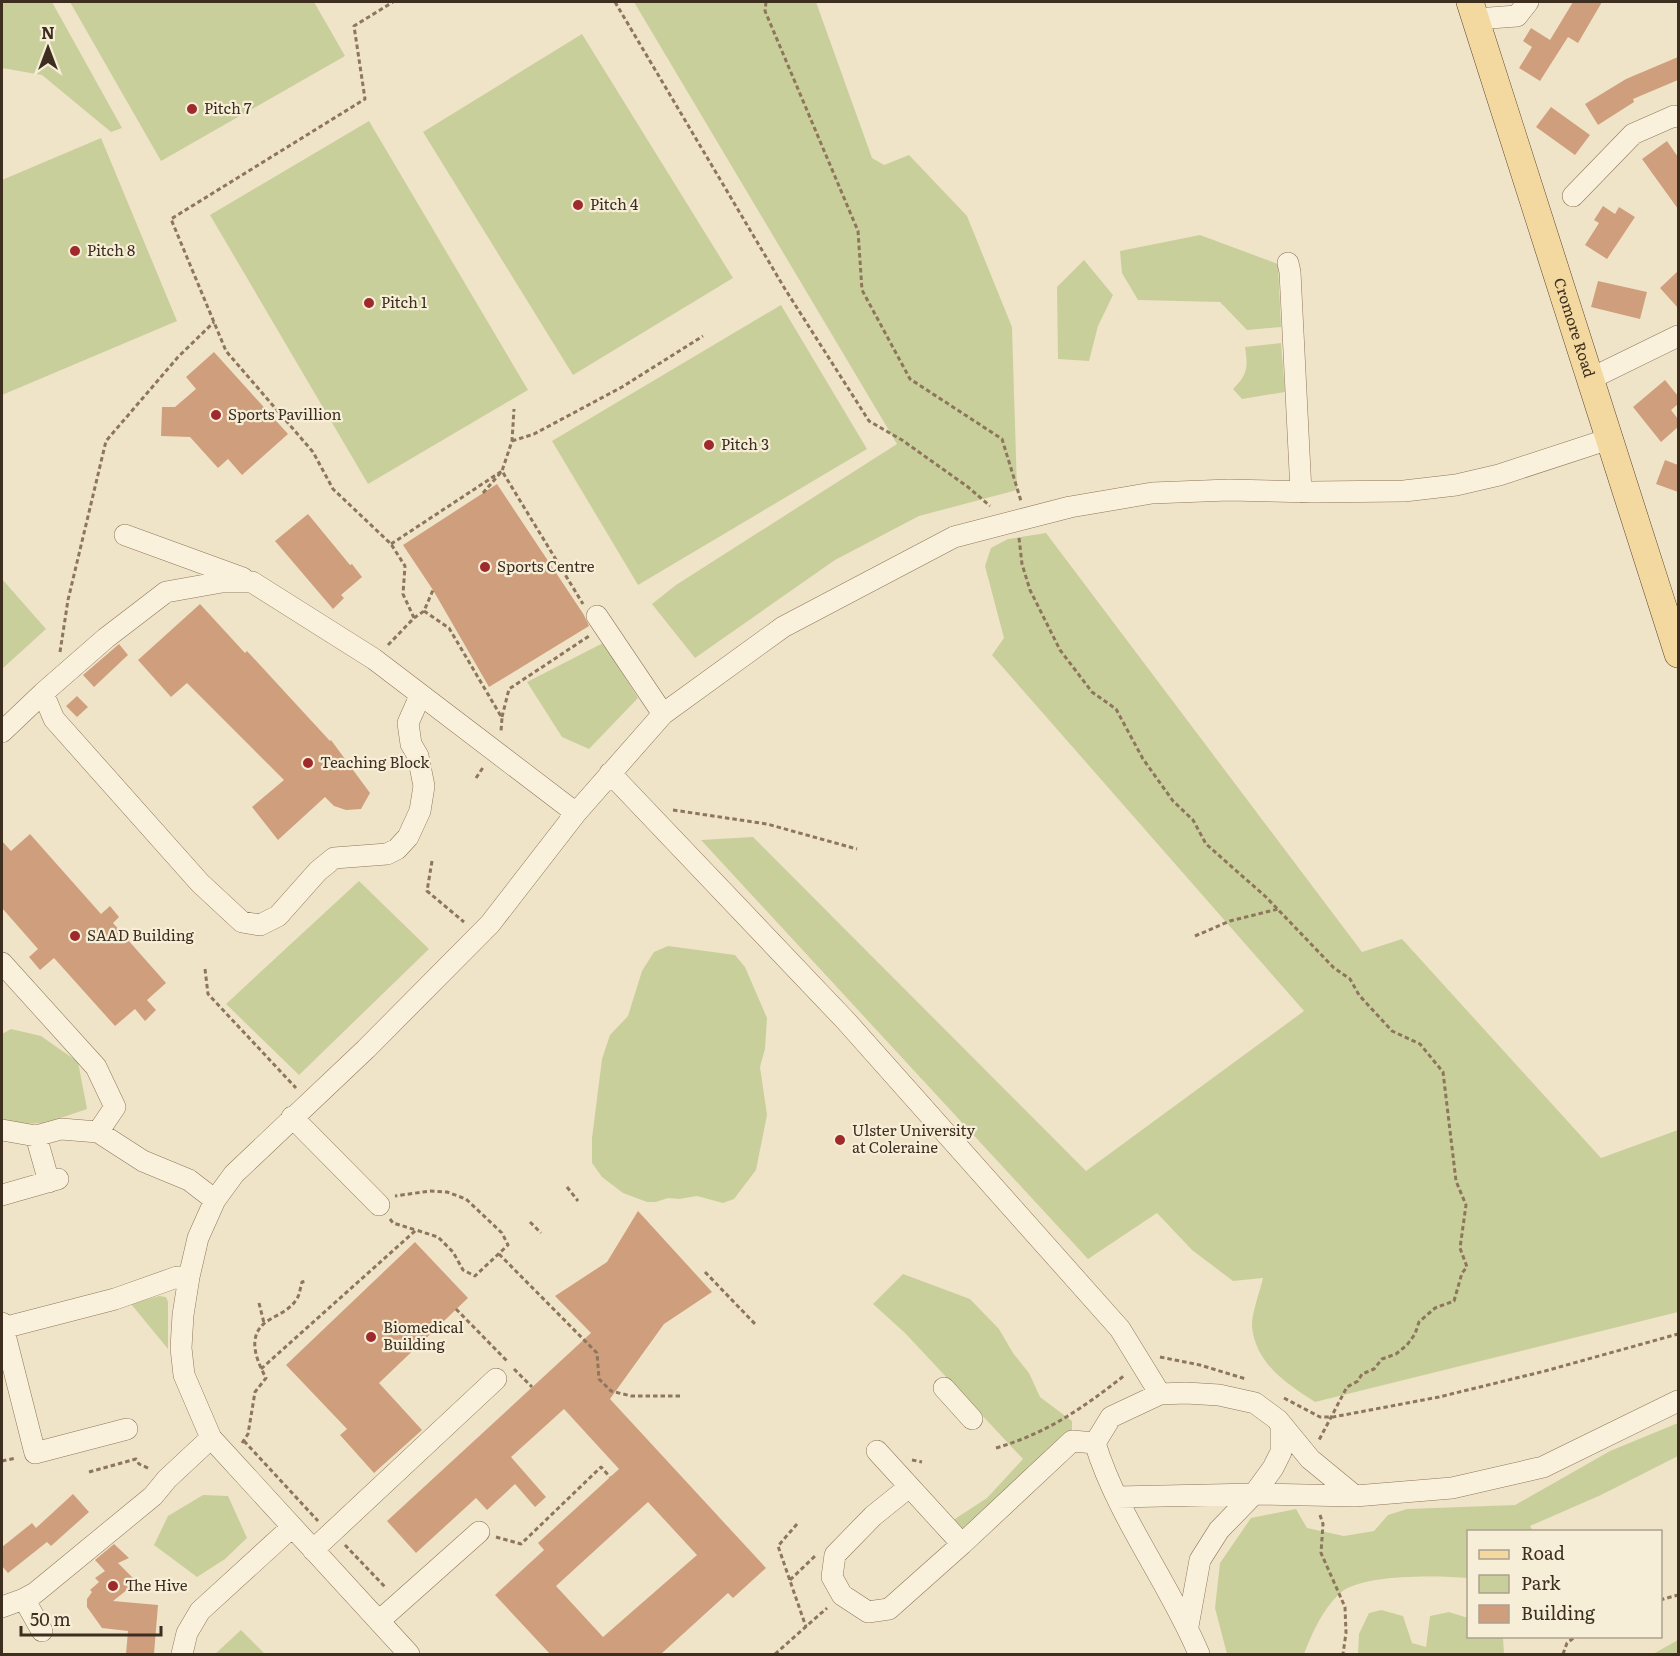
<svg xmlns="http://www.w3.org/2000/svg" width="1680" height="1656" viewBox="0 0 1680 1656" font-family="Literata,serif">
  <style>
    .green { fill: #c9cf9b }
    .building { fill: #cf9f7d; fill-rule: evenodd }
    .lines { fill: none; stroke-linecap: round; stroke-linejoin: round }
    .minor-casing { stroke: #8d765c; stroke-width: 22 }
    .major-casing { stroke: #5b4430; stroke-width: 28 }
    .path { stroke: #8d765c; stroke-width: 3; stroke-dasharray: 4.5 3; stroke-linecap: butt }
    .minor { stroke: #faf1dc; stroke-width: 21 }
    .major { stroke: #f3d9a0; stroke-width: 27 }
    .poi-dot { fill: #9e2a2b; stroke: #f7eed8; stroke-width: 2 }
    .labels { text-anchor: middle; stroke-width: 4.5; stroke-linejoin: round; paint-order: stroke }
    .poi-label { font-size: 15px; fill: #3d2e20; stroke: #f7eed8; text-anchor: start }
    .street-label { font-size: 15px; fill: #3d2e20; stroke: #f7eed8 }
  </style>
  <rect width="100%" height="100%" fill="#f0e4c8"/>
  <path class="green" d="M 2,2 L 52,2 L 122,128 L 111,132 L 42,75 L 2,68 Z
    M 70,2 L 314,2 L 345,56 L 161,161 Z
    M 634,2 L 816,2 L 872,158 L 884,165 L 909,155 L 967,216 L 1012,327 L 1017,490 L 919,516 L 835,560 L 695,658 L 652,604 L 676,585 L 897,444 Z
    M 582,34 L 733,278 L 573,375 L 423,132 Z
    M 369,121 L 528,390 L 368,484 L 210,215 Z
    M 101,138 L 177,321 L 2,395 L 2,180 Z
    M 1200,235 L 1278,264 L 1281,327 L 1247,330 L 1220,302 L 1138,300 L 1122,273 L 1120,251 Z
    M 1084,260 L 1113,295 L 1098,326 L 1089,361 L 1058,359 L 1057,287 Z
    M 781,305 L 867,449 L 638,585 L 552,441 Z
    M 1281,343 L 1285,392 L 1242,399 L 1233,389 C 1248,374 1248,367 1245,347 Z
    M 1046,533 L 1362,952 L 1402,939 L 1601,1158 L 1678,1130 L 1678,1312 L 1315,1402 C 1287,1384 1256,1364 1252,1327 C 1251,1315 1260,1291 1263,1278 L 1233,1281 L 1192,1250 L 1157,1213 L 1088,1259 L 701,840 L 753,837 L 1086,1171 L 1304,1011 L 992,655 L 1004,638 L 985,566 L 991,548 L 1008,539 Z
    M 2,579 L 46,629 L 2,669 Z
    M 603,643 L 638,698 L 589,749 L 562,737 L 527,682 Z
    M 359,881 L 429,949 L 299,1075 L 226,1004 Z
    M 668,946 L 735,955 L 745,967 L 767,1018 L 765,1049 L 760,1067 L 767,1115 L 756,1170 L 734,1199 L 723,1203 L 697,1196 L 679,1199 L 668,1198 L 656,1202 L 647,1202 L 623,1193 L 602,1177 L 592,1163 L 592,1138 L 602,1059 L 610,1035 L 628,1016 L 642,971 L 654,952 Z
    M 11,1029 L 41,1036 L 78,1062 L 87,1109 L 46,1123 L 2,1125 L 2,1034 Z
    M 903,1274 L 970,1299 L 999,1329 L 1013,1353 L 1029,1373 L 1040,1397 L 1072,1421 L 1072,1431 L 955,1541 L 941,1528 L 987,1498 L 1023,1459 L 905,1333 L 873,1304 Z
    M 159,1296 L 166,1297 L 168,1302 L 168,1349 L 131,1304 Z
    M 1678,1423 L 1678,1456 L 1601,1495 L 1530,1526 L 1533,1531 L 1468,1532 L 1468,1578 C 1439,1576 1359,1573 1338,1595 C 1322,1611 1312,1633 1304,1654 L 1227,1654 L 1215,1608 L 1220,1563 L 1251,1518 L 1296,1509 L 1307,1528 L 1344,1536 L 1374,1531 L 1388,1515 L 1407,1509 L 1515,1505 L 1610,1451 Z
    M 203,1495 L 228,1496 L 247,1538 L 225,1559 L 197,1577 L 154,1545 L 168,1516 Z
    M 1381,1610 L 1403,1616 L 1412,1643 L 1426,1647 L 1430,1616 L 1449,1612 L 1468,1618 L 1468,1636 L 1503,1637 L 1504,1654 L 1358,1654 L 1359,1634 L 1369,1613 Z
    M 241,1630 L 265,1654 L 215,1654 Z
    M 1678,1640 L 1678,1654 L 1653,1654 Z"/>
  <path class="building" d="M 1573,2 L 1602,2 L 1578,43 L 1568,37 L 1540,81 L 1519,68 L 1532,47 L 1523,41 L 1531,28 L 1550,40 Z
    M 1678,57 L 1678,80 L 1633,99 L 1634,102 L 1598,125 L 1585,104 L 1626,79 Z
    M 1551,107 L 1590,135 L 1575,155 L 1536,127 Z
    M 1667,141 L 1678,157 L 1678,209 L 1642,159 Z
    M 1603,206 L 1615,214 L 1619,207 L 1635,217 L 1607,259 L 1585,245 L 1599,223 L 1594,220 Z
    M 1678,271 L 1678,308 L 1660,288 Z
    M 1598,281 L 1647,292 L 1640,319 L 1591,307 Z
    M 214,352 L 288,434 L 242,475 L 228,459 L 218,468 L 190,437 L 161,436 L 162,407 L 175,407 L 196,389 L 186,377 Z
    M 1665,380 L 1678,396 L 1678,404 L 1671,410 L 1678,419 L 1678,427 L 1661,442 L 1633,407 Z
    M 1665,460 L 1678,465 L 1678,492 L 1656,484 Z
    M 497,484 L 584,615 L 589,626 L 489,687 L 433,590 L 403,545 Z
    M 308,514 L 350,565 L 352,564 L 362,577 L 341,595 L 344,598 L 333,609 L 275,541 Z
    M 200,604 L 245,653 L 247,651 L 330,741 L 331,740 L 370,793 L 361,809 L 346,810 L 334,806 L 325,797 L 278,840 L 252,807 L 284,780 L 187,683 L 171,697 L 138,660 Z
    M 119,644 L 128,655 L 94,687 L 83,675 Z
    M 77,696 L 88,707 L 77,717 L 66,706 Z
    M 30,834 L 101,914 L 110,906 L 119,917 L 113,923 L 166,983 L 147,1000 L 156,1010 L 145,1021 L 135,1009 L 115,1026 L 54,958 L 40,970 L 29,957 L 38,949 L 2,908 L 2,841 L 11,851 Z
    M 638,1211 L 712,1292 L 664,1324 L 610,1399 L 766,1568 L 733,1598 L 728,1593 L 661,1654 L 550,1654 L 495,1595 L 544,1550 L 538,1543 L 619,1469 L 564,1409 L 511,1457 L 546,1497 L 535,1507 L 515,1484 L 487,1510 L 476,1498 L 416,1553 L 387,1521 L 591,1333 L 555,1296 L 607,1262 ZM 648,1502 L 697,1555 L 603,1637 L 556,1586 Z
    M 415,1242 L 468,1298 L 379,1383 L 422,1430 L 374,1473 L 340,1435 L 347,1429 L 286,1365 Z
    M 73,1494 L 89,1512 L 51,1546 L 47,1542 L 8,1573 L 2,1566 L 2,1547 L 32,1523 L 36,1528 Z
    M 114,1544 L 129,1558 L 118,1563 L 137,1582 L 113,1601 L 158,1605 L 154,1654 L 126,1654 L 128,1631 L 102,1628 L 87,1607 L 87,1599 L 92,1592 L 90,1590 L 99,1582 L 95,1578 L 105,1571 L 95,1560 Z"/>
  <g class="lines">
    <defs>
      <path id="minor" d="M 1476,19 L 1517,16 L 1528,2
        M 1573,196 L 1633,134 L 1674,116 L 1678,117
        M 1288,263 L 1290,272 L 1301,492
        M 1590,379 L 1678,336
        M 125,535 L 243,578
        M 597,616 L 663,714
        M 420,696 L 408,723 L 411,744 L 418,756 L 424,786 L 420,811 L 408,837 L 397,849 L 387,854 L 334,858 L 318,871 L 278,916 L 260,925 L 242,922 L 200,883 L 54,719 L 43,693 L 106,638 L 166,592 L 222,582 L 252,582 L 374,659 L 576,813
        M 2,732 L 43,693
        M 610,773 L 846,1021 L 1120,1329 L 1160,1394
        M 2,963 L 96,1067 L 115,1107 L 98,1132 L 143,1161 L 189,1180 L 215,1200
        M 292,1117 L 379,1205
        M 2,1130 L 36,1136
        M 49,1182 L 36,1136 L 61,1129 L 98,1132
        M 2,1195 L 58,1179
        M 2,1323 L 35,1453 L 127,1429
        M 3,1328 L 115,1299 L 177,1277 L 189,1277
        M 944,1388 L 972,1419
        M 877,1451 L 962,1544 L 1072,1441 L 1095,1443
        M 909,1487 L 873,1516 L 835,1555 L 832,1577 L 842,1595 L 868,1612 L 889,1609 L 962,1544
        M 1117,1497 L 1254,1494 L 1355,1496 L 1452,1488 L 1543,1467 L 1678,1401
        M 313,1550 L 496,1379
        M 24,1599 L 42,1631
        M 2,1607 L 24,1599 L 35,1593 L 153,1496 L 167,1479 L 211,1438
        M 379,1621 L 479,1532
        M 1188,1626 L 1200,1560 L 1219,1530 L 1254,1494 L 1273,1468 L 1281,1452 L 1281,1425 L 1278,1421
        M 182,1654 L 187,1633 L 200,1611 L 292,1527
        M 409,1654 L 211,1438 L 184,1375 L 181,1348 L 183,1315 L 189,1277 L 198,1238 L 215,1200 L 234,1174 L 366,1049 L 490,924 L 576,813 L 663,714 L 783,627 L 954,537 L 1070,507 L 1152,493 L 1229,490 L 1313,492 L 1404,491 L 1456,485 L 1499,475 L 1609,439
        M 1199,1654 C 1169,1582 1118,1518 1095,1443 L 1111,1417 L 1160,1394 L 1186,1393 L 1219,1395 L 1255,1403 L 1278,1420 L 1310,1459 L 1355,1496"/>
      <g id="major">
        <path id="s1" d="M 1470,2 L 1678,654"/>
      </g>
    </defs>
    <use href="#minor" class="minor-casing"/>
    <use href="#major" class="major-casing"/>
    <path class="path" d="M 615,2 L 785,289 L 869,421 L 902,440 L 968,487 L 990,506
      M 766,2 L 765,11 L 858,231 L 862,290 L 910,379 L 1002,439 L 1021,501
      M 512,441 L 534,434 L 622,387 L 703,336
      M 483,493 L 502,471 L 512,441 L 514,409
      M 1019,538 L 1022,564 L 1030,590 L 1060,650 L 1092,692 L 1116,709 L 1143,759 L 1173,801 L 1193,820 L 1206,844 L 1266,897 L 1334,968 L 1350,979 L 1359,995 L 1392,1031 L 1420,1044 L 1443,1072 L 1456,1181 L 1466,1205 L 1460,1248 L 1467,1267 L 1462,1273 L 1454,1301 L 1435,1308 L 1419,1322 L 1415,1334 L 1407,1345 L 1396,1354 L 1382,1359 L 1374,1369 L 1362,1374 L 1358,1381 L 1347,1387 L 1319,1440
      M 391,544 L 502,471 L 583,604
      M 424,611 L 449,628 L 502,718 L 501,731
      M 414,618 L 424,611 L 433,590
      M 388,645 L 414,618 L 403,594 L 405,566 L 391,544 L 333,489 L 313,452 L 226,351 L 171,219 L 365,99 L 354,26 L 393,2
      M 60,652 L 68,600 L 106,441 L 178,357 L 214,322
      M 502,717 L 509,689 L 589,636
      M 476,778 L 484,766
      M 673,810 L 767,824 L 857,849
      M 432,861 L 427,891 L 464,922
      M 1195,936 L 1230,921 L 1278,909
      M 205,969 L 208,994 L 296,1088
      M 567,1187 L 578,1201
      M 390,1219 L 393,1223 L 416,1230
      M 530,1222 L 541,1233
      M 499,1254 L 597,1353 L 599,1379 L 611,1391 L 631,1396 L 681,1396
      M 705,1272 L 756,1325
      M 259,1303 L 264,1323
      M 456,1309 L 508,1362
      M 1160,1357 L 1200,1365 L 1246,1379
      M 261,1369 L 416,1230 L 438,1237 L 453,1252 L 463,1270 L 475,1276 L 508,1245 L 502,1233 L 466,1199 L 447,1192 L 430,1191 L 395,1196
      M 514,1369 L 532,1387
      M 1284,1398 L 1320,1417 L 1333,1417 L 1439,1397 L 1545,1371 L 1678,1334
      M 244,1441 L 318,1521
      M 242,1443 L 248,1434 L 255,1392 L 266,1378 C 257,1361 246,1337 266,1322 C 276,1315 289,1311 296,1300 C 300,1295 300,1288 302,1282 L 307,1281
      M 996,1448 C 1048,1433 1084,1407 1125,1375
      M 912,1460 L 922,1462
      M 2,1461 L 16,1458
      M 89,1472 L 136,1459 L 139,1464 L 150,1469
      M 1320,1515 L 1323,1524 L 1321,1553 L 1345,1607 L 1346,1633 L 1343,1654
      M 797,1524 L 778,1546 L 806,1627
      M 496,1537 L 521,1544 L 601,1467 L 610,1477
      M 345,1545 L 386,1588
      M 790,1580 L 815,1556
      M 1660,1600 L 1678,1595
      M 775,1654 L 827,1608
      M 1563,1654 L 1567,1643 L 1576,1636"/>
    <use href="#minor" class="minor"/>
    <use href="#major" class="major"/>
  </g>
  <g class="poi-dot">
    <circle cx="192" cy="109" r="6"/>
    <circle cx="578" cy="205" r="6"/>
    <circle cx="75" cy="251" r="6"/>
    <circle cx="369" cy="303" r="6"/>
    <circle cx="216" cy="415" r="6"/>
    <circle cx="709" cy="445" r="6"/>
    <circle cx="485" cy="567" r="6"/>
    <circle cx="308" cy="763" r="6"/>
    <circle cx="75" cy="936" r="6"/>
    <circle cx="840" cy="1140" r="6"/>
    <circle cx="371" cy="1337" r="6"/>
    <circle cx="113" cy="1586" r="6"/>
  </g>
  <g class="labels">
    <g class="poi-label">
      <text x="204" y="114">Pitch 7</text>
      <text x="590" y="210">Pitch 4</text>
      <text x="87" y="256">Pitch 8</text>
      <text x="381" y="308">Pitch 1</text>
      <text x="228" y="420">Sports Pavillion</text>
      <text x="721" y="450">Pitch 3</text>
      <text x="497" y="572">Sports Centre</text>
      <text x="320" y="768">Teaching Block</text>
      <text x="87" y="941">SAAD Building</text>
      <text x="852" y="1136">Ulster University<tspan x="852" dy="17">at Coleraine</tspan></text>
      <text x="383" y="1333">Biomedical<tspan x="383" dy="17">Building</tspan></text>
      <text x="125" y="1591">The Hive</text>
    </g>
    <g class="street-label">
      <text dy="5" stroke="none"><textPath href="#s1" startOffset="342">Cromore Road</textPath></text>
    </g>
  </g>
  <rect width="1680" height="1656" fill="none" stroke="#3d2e20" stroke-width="6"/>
  <rect x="1467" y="1530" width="195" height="108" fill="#f7eed8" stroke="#ada18e" stroke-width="1.5"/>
  <rect x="1479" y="1550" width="30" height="9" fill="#f3d9a0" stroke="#ada18e" stroke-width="1.5"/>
  <text x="1521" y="1560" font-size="18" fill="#3d2e20">Road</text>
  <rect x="1479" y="1575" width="30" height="18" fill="#c9cf9b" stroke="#ada18e" stroke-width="1.5"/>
  <text x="1521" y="1590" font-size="18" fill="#3d2e20">Park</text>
  <rect x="1479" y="1605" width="30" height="18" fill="#cf9f7d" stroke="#ada18e" stroke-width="1.5"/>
  <text x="1521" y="1620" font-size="18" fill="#3d2e20">Building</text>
  <g transform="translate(48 48)" stroke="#f7eed8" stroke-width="4.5" paint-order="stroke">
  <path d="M0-4.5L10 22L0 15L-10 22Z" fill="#3d2e20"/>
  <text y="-9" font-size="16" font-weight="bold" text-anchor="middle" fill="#3d2e20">N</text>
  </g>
  <path d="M21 1626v9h140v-9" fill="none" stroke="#3d2e20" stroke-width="3"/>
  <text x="30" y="1626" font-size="18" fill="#3d2e20" stroke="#f7eed8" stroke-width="4.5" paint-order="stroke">50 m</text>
</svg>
